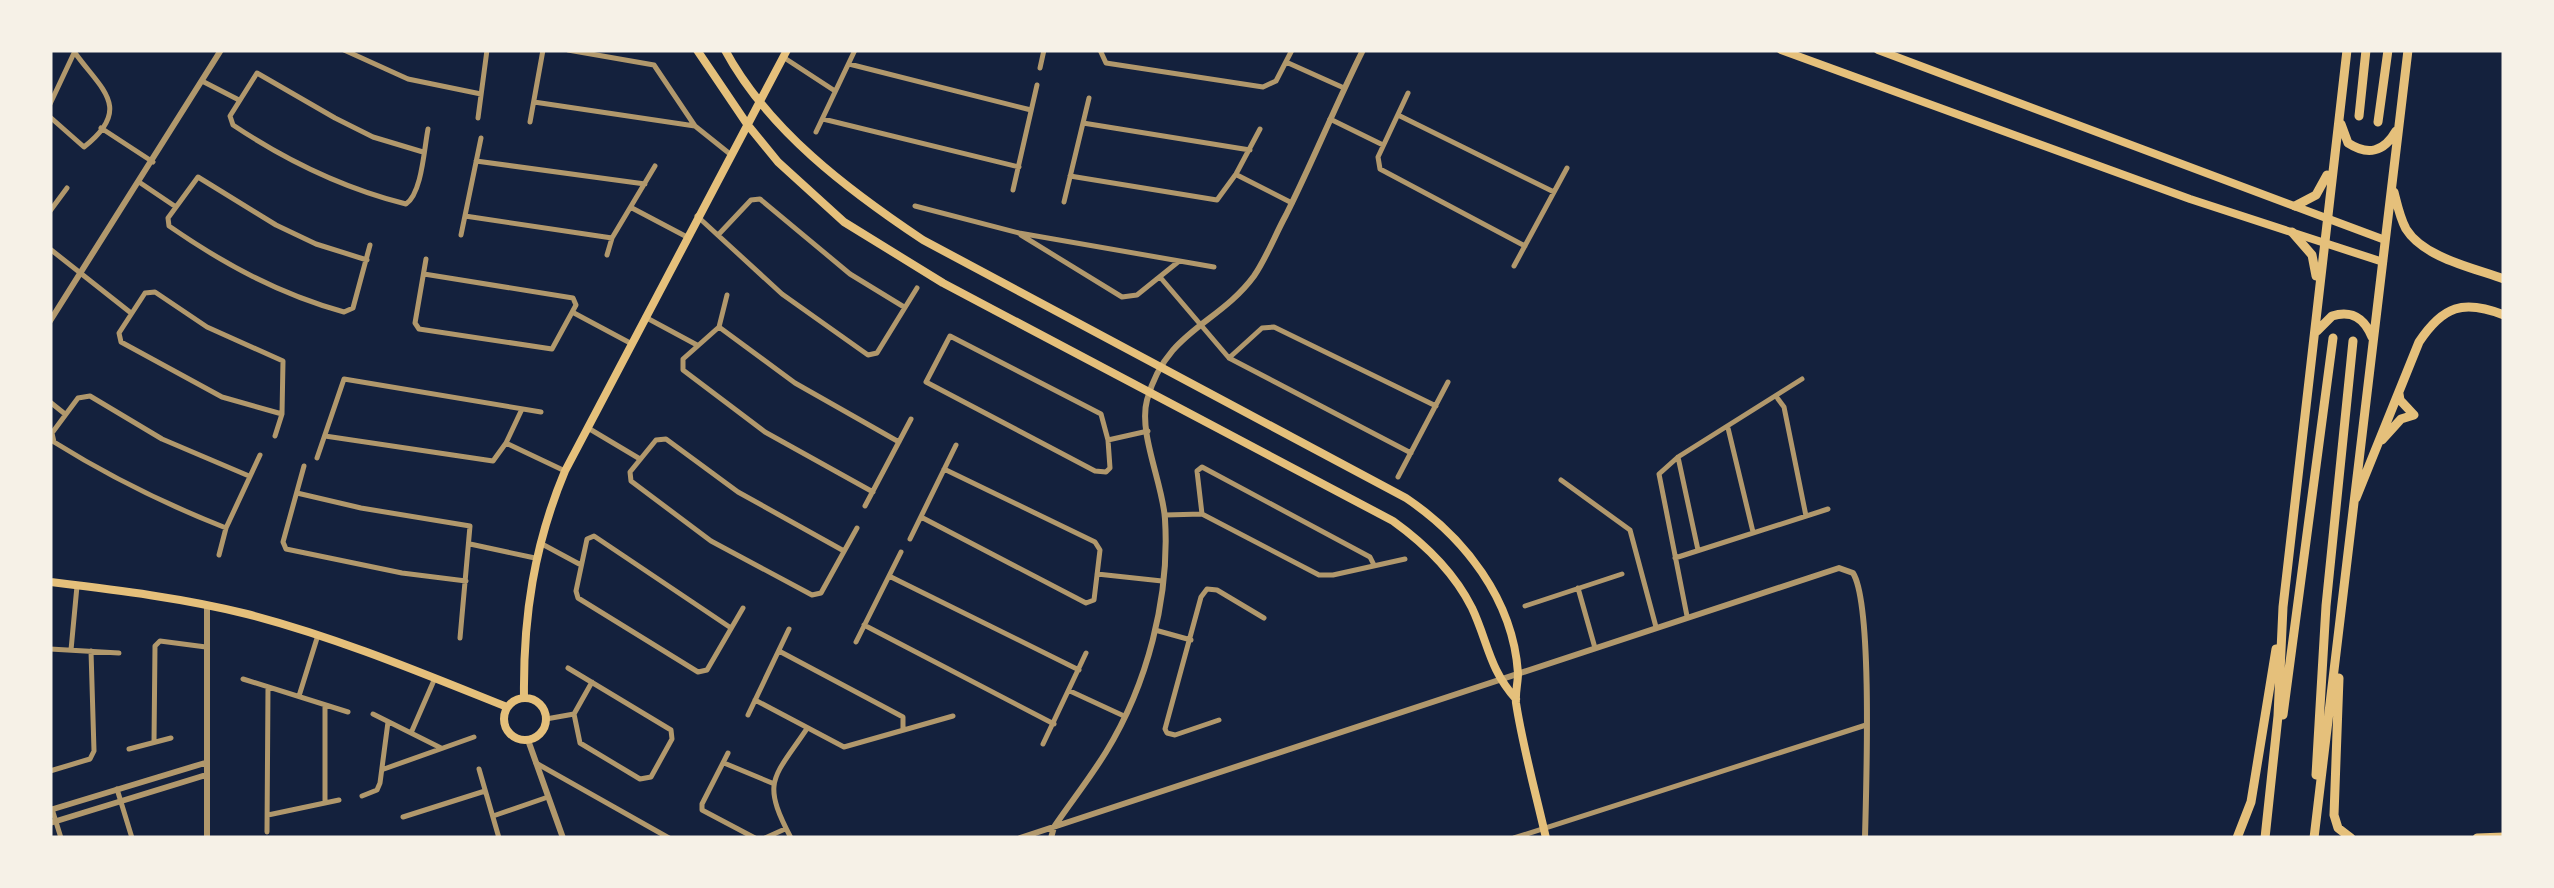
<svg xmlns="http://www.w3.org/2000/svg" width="2554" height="888" viewBox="0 0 2554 888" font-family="Commissioner,sans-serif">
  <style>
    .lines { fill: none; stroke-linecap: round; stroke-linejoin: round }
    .minor { stroke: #b1986c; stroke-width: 5 }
    .tertiary { stroke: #b1986c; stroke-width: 6 }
    .secondary { stroke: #e5c07b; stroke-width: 8 }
    .primary { stroke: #e5c07b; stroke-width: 8 }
    .trunk { stroke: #e5c07b; stroke-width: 9 }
  </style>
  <rect width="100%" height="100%" fill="#14213d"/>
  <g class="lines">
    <path class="minor" d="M 344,50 L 408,79 L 481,94
      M 568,50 L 654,65 L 695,126 L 730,154
      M 1100,50 L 1106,63 L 1263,87 L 1276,81 L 1292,50
      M 783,57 L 835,91
      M 1286,62 L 1344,88
      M 849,64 L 1031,110
      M 1040,68 L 1044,50
      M 202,81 L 239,100
      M 1408,93 L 1378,157 L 1380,169 L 1525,246
      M 534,102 L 695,126
      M 50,104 L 74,53
      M 1398,115 L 1554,192
      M 50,117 L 84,147 C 135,107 99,88 73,50
      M 478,118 L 487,50
      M 823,119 L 1019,167
      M 1330,119 L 1383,145
      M 530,122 L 543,50
      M 1083,123 L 1250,150
      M 101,128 L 153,162
      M 816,132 L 855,50
      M 423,152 L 373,137 L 335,118 L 257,73 L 230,116 L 233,125 C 287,161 342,188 406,204 C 422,193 424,149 428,129
      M 476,161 L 645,184
      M 1237,175 L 1292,203
      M 1070,176 L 1217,200 L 1236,174 L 1260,129
      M 139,182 L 176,207
      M 1013,190 L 1037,85
      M 1064,202 L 1089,98
      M 915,206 L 1019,233 L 1214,267
      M 632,208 L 687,237
      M 50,211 L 67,188
      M 465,216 L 612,238
      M 697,216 L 782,294 L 868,355 L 877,353 L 917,288
      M 719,234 L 751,200 L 760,199 L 850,274 L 904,307
      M 461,235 L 481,138
      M 1021,235 L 1122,297 L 1137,295 L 1178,262
      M 50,249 L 131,313
      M 607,255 L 612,238 L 655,166
      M 367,260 L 316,244 L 276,225 L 198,177 L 168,218 L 169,226 C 224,264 279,294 344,312 L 353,308 L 370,245
      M 1514,266 L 1567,168
      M 424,274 L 573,298 L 576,305 L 552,349 L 419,329 L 415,323 L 426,259
      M 1160,277 L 1229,358 L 1411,453
      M 727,295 L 719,327 L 683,359 L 683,370 L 765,432 L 873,492
      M 574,313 L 632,344
      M 645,317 L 697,345
      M 719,327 L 795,383 L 899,442
      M 950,336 L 1101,414 L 1108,440 L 1110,468 L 1106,472 L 1095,471 L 926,382 Z
      M 1229,358 L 1262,328 L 1274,327 L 1436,406
      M 1778,399 L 1784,407 L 1806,516
      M 50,402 L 65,414
      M 588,428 L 640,459
      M 1728,428 L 1753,532
      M 275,436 L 282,414 L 283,361 L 207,327 L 155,292 L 145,293 L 119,333 L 121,342 L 222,397 L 282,414
      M 325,436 L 493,461 L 506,443 L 522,409
      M 1108,440 L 1148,431
      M 506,443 L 565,471
      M 1678,457 L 1698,550
      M 317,458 L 344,379 L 541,412
      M 304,466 L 283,542 L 286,549 L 402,573 L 466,581
      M 1398,477 L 1448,382
      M 1561,480 L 1630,530 L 1656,627
      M 297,493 L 361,508 L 470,526 L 460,638
      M 865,506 L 911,419
      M 1202,514 L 1197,471 L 1202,467 L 1370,557 L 1374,565
      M 1165,515 L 1202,514 L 1319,575 L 1333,575 L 1405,559
      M 921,517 L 1086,603 L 1094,600 L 1100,550 L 1095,542 L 944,469
      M 226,528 C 165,504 110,477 54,442 L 52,433 L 78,398 L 90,396 L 162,439 L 249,476
      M 910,539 L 956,445
      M 470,544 L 535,558
      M 542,544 L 581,565
      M 844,551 L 738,492 L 666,439 L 656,440 L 630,472 L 631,481 L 711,541 L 812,595 L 821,593 L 857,528
      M 219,555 L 226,528 L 260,455
      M 1675,558 L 1828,509
      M 1097,574 L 1162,581
      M 889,576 L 1079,670
      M 1578,588 L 1595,648
      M 1525,606 L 1622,574
      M 1687,616 L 1659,474 L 1678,457 L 1802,379
      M 864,625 L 1054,724
      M 731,628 L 594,536 L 587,539 L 576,591 L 578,598 L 698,672 L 707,670 L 743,608
      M 1155,630 L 1191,640
      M 856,642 L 901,552
      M 50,649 L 119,653
      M 71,650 L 77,586
      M 779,651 L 903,717 L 903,728
      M 568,668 L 671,730 L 672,739 L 651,777 L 640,779 L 580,743 L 574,714 L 592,682
      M 243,679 L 348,712
      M 1070,691 L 1124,716
      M 299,696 L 318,635
      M 755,700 L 844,747 L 953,716
      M 325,706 L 325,803
      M 373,714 L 441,748
      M 748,715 L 789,629
      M 546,719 L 574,714
      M 1219,720 L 1175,735 L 1167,733 L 1165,729 L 1201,597 L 1207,589 L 1217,590 L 1264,618
      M 411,733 L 435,678
      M 154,742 L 155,646 L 160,641 L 206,647
      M 1043,744 L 1086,653
      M 129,749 L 171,738
      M 728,753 L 702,804 L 702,810 L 755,838
      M 536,763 L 669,838
      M 724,763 L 772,783
      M 384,769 L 474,737
      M 479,769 L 499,838
      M 50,771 L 90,759 L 94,751 L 91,651
      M 117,789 L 132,838
      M 362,796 L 377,790 L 380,783 L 388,722
      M 52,809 L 61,838
      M 268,815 L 339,800
      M 493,816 L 548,797
      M 403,817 L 485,791
      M 267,832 L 268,687
      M 765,838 L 785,829
      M 791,838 C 761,781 773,779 806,730
      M 1514,838 L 1866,725"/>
    <path class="tertiary" d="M 50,321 L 221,50
      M 207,606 L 207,838
      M 528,740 L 563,838
      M 50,810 L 205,763
      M 50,823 L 206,775
      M 1020,838 L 1839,568 L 1853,573 C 1873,605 1866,791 1865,838
      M 1051,838 L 1054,827 C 1071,802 1090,778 1106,752 C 1147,685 1170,598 1165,519 C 1163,484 1138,433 1147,400 C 1166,330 1218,325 1254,276 C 1267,257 1275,235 1286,215 C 1313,161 1336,104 1363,50"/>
    <path class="secondary" d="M 697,50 L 747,124 L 778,162 L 844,222 L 943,283 L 1393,521 C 1425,544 1454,572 1472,608 C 1488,642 1489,669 1516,699
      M 725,50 C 768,130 848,190 923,240 L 1406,498 C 1464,537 1513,599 1518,673 C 1518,683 1515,693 1516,703 C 1523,748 1536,794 1546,838
      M 50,582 C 116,590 183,598 247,614 C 336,637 422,673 507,707
      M 524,697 C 523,617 534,545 565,471 L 787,50
      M504 719a21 21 0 1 1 42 0a21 21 0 1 1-42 0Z"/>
    <path class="primary" d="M 1781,50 L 2190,199 L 2383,262
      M 1878,50 L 2385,240"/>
    <path class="trunk" d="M 2359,116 L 2366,50
      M 2378,122 L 2388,50
      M 2341,124 L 2348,143 C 2368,156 2384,152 2396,131
      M 2394,192 C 2397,204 2400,218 2406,229 C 2424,258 2474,268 2504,279
      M 2295,206 L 2316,195 L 2327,175
      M 2292,232 L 2312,255 L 2316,276
      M 2317,331 L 2332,316 C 2352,310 2364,318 2372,337
      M 2382,440 L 2401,419 L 2414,415 L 2400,400 L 2399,394
      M 2356,498 L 2419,342 C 2443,306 2463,299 2504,315
      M 2339,678 L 2334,815 L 2338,828 L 2351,838
      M 2283,715 L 2333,338
      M 2316,775 L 2326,606 L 2353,341
      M 2237,838 L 2251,802 L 2276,649
      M 2265,838 L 2278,716 L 2283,607 L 2347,50
      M 2314,838 L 2408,50
      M 2477,838 L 2504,837"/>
  </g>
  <rect width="2554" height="888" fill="none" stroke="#f6f1e7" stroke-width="105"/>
</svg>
